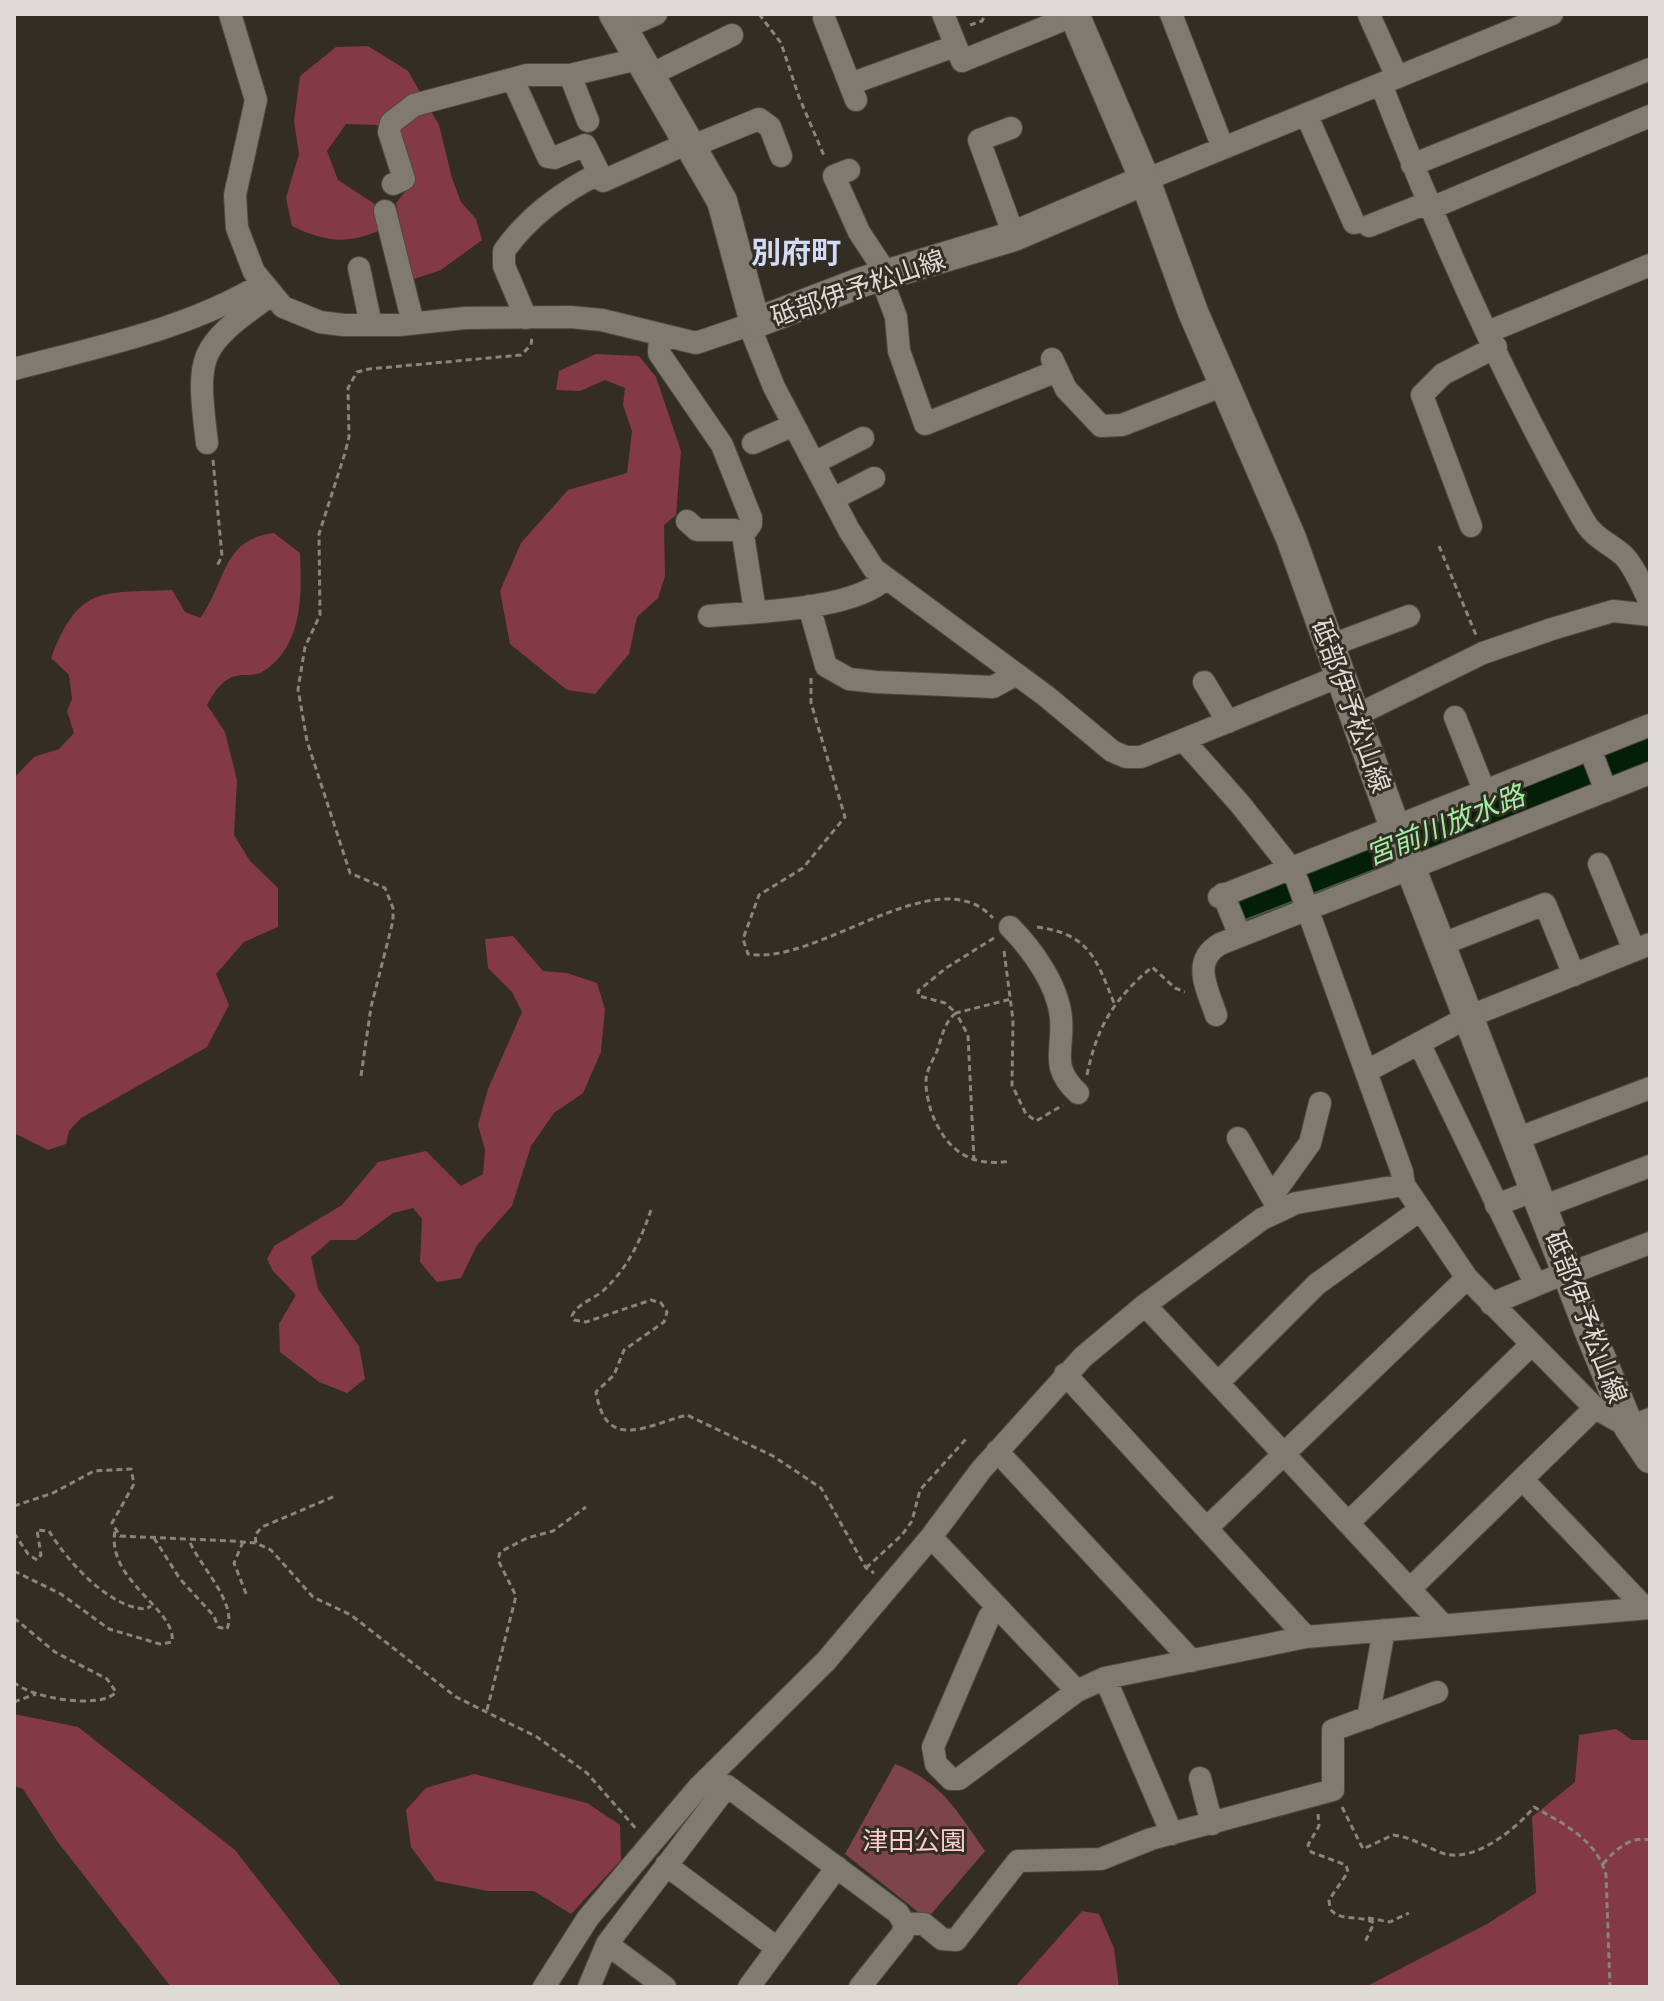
<svg xmlns="http://www.w3.org/2000/svg" width="1664" height="2001" viewBox="0 0 1664 2001" font-family="Lato,'Noto Sans JP',sans-serif">
  <style>
    .green { fill: #7d444c }
    .forest { fill: #833a46 }
    .water { fill: #031f05; stroke: #455743; stroke-width: 2 }
    .lines { fill: none; stroke-linecap: round; stroke-linejoin: round }
    .street-casing { stroke: #4e4942; stroke-width: 24 }
    .secondary-casing { stroke: #4e4942; stroke-width: 32 }
    .path { stroke: #89847e; stroke-width: 3; stroke-dasharray: 6 4; stroke-linecap: butt }
    .street { stroke: #817a71; stroke-width: 22 }
    .secondary { stroke: #817a71; stroke-width: 30 }
    .labels { text-anchor: middle; stroke-width: 6; stroke-linejoin: round; paint-order: stroke }
    .street-label { font-size: 26px; fill: #dedad5; stroke: #332d25 }
    .park-label { font-size: 26px; fill: #fbcdd1; stroke: #332d25 }
    .water-label { font-size: 28px; font-style: italic; fill: #a0efa1; stroke: #332d25 }
    .quarter-label { font-size: 30px; font-weight: bold; fill: #d2dbf7; stroke: #332d25 }
  </style>
  <rect width="100%" height="100%" fill="#332d25"/>
  <path class="green" d="M 895,1764 C 942,1782 957,1811 985,1851 L 927,1919 L 845,1854 Z"/>
  <path class="forest" d="M 368,46 L 408,71 L 439,125 L 452,178 L 461,202 L 476,219 L 482,240 L 441,270 L 411,280 L 396,203 L 410,186 L 377,125 L 346,124 L 327,151 L 338,180 L 376,205 L 378,231 C 347,245 322,241 292,226 L 286,198 L 299,154 L 294,121 L 300,76 L 336,47 Z
    M 596,354 L 639,356 L 656,377 L 681,451 L 676,515 L 664,525 L 665,576 L 658,598 L 637,617 L 629,654 L 595,694 L 567,690 L 510,644 L 500,591 L 521,543 L 568,490 L 627,473 L 632,431 L 623,405 L 625,388 L 605,380 L 580,391 L 556,390 L 559,371 Z
    M 274,533 L 300,553 C 302,594 303,648 262,672 C 257,675 249,675 243,675 C 224,676 216,689 207,705 L 225,732 L 237,780 L 234,835 L 250,861 L 278,888 L 278,927 L 244,942 L 216,974 L 229,1005 L 207,1047 L 81,1118 L 69,1131 L 66,1144 L 48,1150 L 14,1133 L 14,778 L 34,757 L 59,749 L 74,733 L 67,711 L 72,699 L 69,675 L 51,658 C 79,585 101,593 172,590 L 185,612 L 200,618 C 227,582 221,539 274,533 Z
    M 513,936 L 543,971 L 567,973 L 597,983 L 605,1009 L 601,1052 L 583,1093 L 554,1113 L 531,1146 L 512,1206 L 477,1245 L 461,1278 L 437,1282 L 420,1262 L 422,1219 L 413,1208 L 393,1213 L 356,1240 L 331,1240 L 311,1257 L 318,1289 L 359,1346 L 365,1379 L 347,1393 L 319,1382 L 280,1352 L 279,1324 L 296,1295 L 273,1271 L 267,1259 L 274,1246 L 342,1205 L 378,1162 L 426,1151 L 461,1186 L 483,1174 L 485,1150 L 478,1125 L 488,1089 L 522,1012 L 512,992 L 488,968 L 485,939 Z
    M 14,1714 L 78,1727 L 235,1850 L 342,1987 L 171,1987 L 57,1841 L 23,1789 L 14,1786 Z
    M 1616,1729 L 1632,1740 L 1650,1740 L 1650,1987 L 1365,1987 L 1487,1924 L 1536,1893 L 1532,1817 L 1575,1782 L 1579,1735 Z
    M 474,1774 L 587,1803 L 620,1825 L 621,1860 L 571,1914 L 534,1891 L 488,1891 L 436,1881 L 411,1847 L 406,1810 L 426,1788 Z
    M 1082,1911 L 1099,1914 L 1114,1948 L 1119,1987 L 1015,1987 Z"/>
  <path class="water" d="M 1650,733 L 1650,763 L 1245,920 L 1236,897 Z"/>
  <g class="lines">
    <defs>
      <path id="street" d="M 230,14 L 256,100 L 235,195 L 237,228 L 254,272 L 283,307 L 320,322 L 343,325 L 399,325 L 465,318 L 570,317 L 602,320 L 696,343 L 755,323
        M 943,14 L 962,61 L 1075,15
        M 1171,14 L 1223,148
        M 1369,15 L 1397,77
        M 824,18 L 856,100
        M 622,29 L 656,14
        M 570,75 L 588,121
        M 648,76 L 732,35
        M 513,80 L 548,157 L 554,158 L 585,145 L 603,181 L 688,143
        M 850,84 L 955,46
        M 1381,84 C 1438,232 1504,381 1583,519 C 1593,538 1608,542 1623,555 C 1635,567 1642,587 1650,602
        M 1306,114 L 1354,223
        M 1011,128 L 979,140 L 1014,236
        M 690,147 L 759,119 L 770,127 L 781,156
        M 1412,165 L 1650,69
        M 849,170 L 834,176 L 859,232 L 888,276
        M 1145,180 L 1552,14
        M 393,184 L 404,179 L 389,132 L 391,123 L 414,105 L 527,75 L 570,75 L 638,59
        M 1429,209 L 1650,116
        M 385,211 L 413,323
        M 1369,226 L 1427,203
        M 359,268 L 371,325
        M 881,277 L 896,317 L 899,351 L 925,424 L 1057,371
        M 526,318 L 504,266 L 504,251 C 528,217 562,192 598,174
        M 749,325 L 774,387 L 849,530 L 874,569 L 1046,696 L 1112,751 L 1126,757 L 1141,757 L 1340,676
        M 1488,332 L 1650,265
        M 660,335 L 659,353 L 722,445 L 751,518 L 751,524 L 743,535
        M 1052,359 L 1066,389 L 1101,426 L 1122,425 L 1224,385
        M 14,369 C 97,347 188,329 262,284
        M 207,443 C 196,353 197,348 271,295
        M 753,443 L 794,425
        M 814,463 L 863,438
        M 833,499 L 874,478
        M 687,521 L 697,530 L 735,530 L 743,535 L 755,611
        M 1471,526 L 1422,395 L 1443,374 L 1496,347
        M 809,606 L 826,666 L 849,679 L 876,682 L 993,687 L 1015,675
        M 709,616 C 753,612 854,610 885,579
        M 1329,646 L 1409,616
        M 1204,682 L 1228,722
        M 1355,716 L 1483,653 L 1552,629 L 1613,611 L 1650,615
        M 1455,717 L 1484,790
        M 1185,742 L 1240,804 L 1294,872 L 1402,1172 L 1404,1185 L 1467,1278 L 1595,1408 L 1629,1427 L 1650,1419
        M 1590,749 L 1606,791
        M 1599,864 L 1634,950
        M 1223,894 L 1240,936
        M 1219,897 L 1650,725
        M 1010,927 C 1032,949 1058,985 1061,1018 C 1064,1051 1049,1066 1078,1093
        M 1440,945 L 1545,904 L 1574,975
        M 1216,1015 C 1207,988 1191,961 1220,944 L 1650,773
        M 1419,1043 L 1536,1285
        M 1367,1071 L 1468,1017 L 1650,944
        M 1238,1138 L 1277,1206
        M 1516,1139 L 1650,1088
        M 1272,1196 L 1310,1143 L 1320,1103
        M 1496,1205 L 1536,1190
        M 1542,1207 L 1650,1166
        M 1568,1274 L 1650,1243
        M 1491,1304 L 1567,1272
        M 1145,1305 L 1443,1625
        M 1065,1374 L 1306,1637
        M 1218,1383 L 1317,1284 L 1420,1210
        M 997,1451 L 1192,1661
        M 1523,1480 L 1645,1608
        M 1348,1523 L 1530,1346
        M 1209,1526 L 1467,1278
        M 931,1537 L 1077,1691 L 1105,1678 L 1306,1637 L 1650,1608
        M 1410,1589 L 1595,1408
        M 998,1608 L 989,1617 L 933,1747 L 936,1764 L 951,1779 L 959,1779 L 1077,1691
        M 1105,1678 L 1172,1834
        M 1368,1718 L 1384,1630
        M 1200,1778 L 1212,1824
        M 666,1865 L 777,1948
        M 904,1923 L 924,1924 L 942,1939 L 956,1940 L 1018,1861 L 1101,1859 L 1151,1839 L 1333,1790 L 1333,1730 L 1437,1692
        M 607,1944 L 665,1987
        M 544,1987 L 588,1918 L 698,1788 L 826,1661 L 931,1537 L 981,1470 L 1083,1357 L 1145,1305 L 1262,1219 L 1296,1203 L 1404,1185
        M 589,1987 L 607,1944 L 727,1786 L 898,1913 L 904,1923 L 903,1933 L 860,1987
        M 749,1987 L 837,1867"/>
      <path id="secondary" d="M 614,14 L 722,201 L 755,323 L 862,282 L 1014,236 L 1145,180
        M 1074,14 L 1145,180 L 1193,312 L 1291,538 L 1394,825 L 1590,1332 L 1629,1427 L 1650,1458"/>
    </defs>
    <use href="#street" class="street-casing"/>
    <use href="#secondary" class="secondary-casing"/>
    <path class="path" d="M 759,14 L 781,43 L 799,97 L 825,158
      M 970,25 L 982,21 L 986,14
      M 213,460 L 222,556 L 217,566
      M 1439,546 L 1476,635
      M 811,678 L 811,703 L 845,817 L 803,868 L 759,895 L 743,939 L 748,954 C 817,967 937,856 993,918
      M 1037,927 C 1089,934 1096,958 1114,1003
      M 994,938 L 946,968 L 918,991 L 919,996 L 945,1003 L 956,1013 C 944,1022 942,1037 937,1051 C 934,1058 929,1066 927,1074 C 924,1085 928,1100 931,1111 C 945,1149 969,1168 1011,1161
      M 1004,951 L 1013,1020 L 1012,1085 L 1026,1114 L 1036,1121 L 1063,1105
      M 1087,1075 C 1097,1026 1114,999 1152,967 L 1175,988 L 1185,992
      M 361,1076 L 371,1007 L 393,921 L 393,908 L 385,888 L 350,873 L 307,741 L 298,689 L 305,647 L 320,615 L 319,534 L 345,453 L 349,437 L 348,388 L 357,372 L 369,369 L 521,355 L 531,345 L 532,337
      M 974,1161 L 968,1035 L 956,1013 L 1011,999
      M 651,1210 C 641,1239 629,1266 606,1288 C 596,1299 578,1302 572,1316 L 574,1320 L 586,1322 L 651,1300 L 661,1303 L 667,1312 L 664,1322 L 624,1350 L 614,1375 L 596,1392 C 606,1453 647,1425 687,1415 L 773,1456 L 821,1488 L 866,1568 L 874,1573
      M 14,1506 L 53,1493 L 94,1471 L 131,1469 L 134,1484 L 112,1523 L 120,1536 L 232,1541 L 256,1543 L 271,1550 L 313,1597 L 351,1615 L 456,1697 L 537,1737 L 587,1773 L 638,1831
      M 14,1533 L 28,1554 L 37,1560 L 41,1555 L 37,1530 L 49,1531 C 67,1561 109,1608 146,1609 L 151,1606
      M 154,1538 L 180,1579 L 214,1616 L 218,1627 L 227,1629 C 238,1603 198,1564 189,1540
      M 243,1542 L 234,1563 L 247,1596
      M 256,1543 L 255,1535 L 262,1527 L 335,1496
      M 866,1568 L 902,1535 L 912,1521 L 920,1490 L 966,1439
      M 14,1571 L 61,1594 L 109,1629 L 160,1644 L 172,1642 C 177,1609 106,1581 115,1531
      M 14,1618 L 55,1652 L 107,1679 L 116,1692 C 102,1710 29,1698 14,1682
      M 14,1702 L 36,1694
      M 487,1710 L 516,1596 L 498,1560 L 500,1552 L 527,1538 L 553,1531 L 586,1507
      M 1342,1807 L 1363,1849 L 1393,1835 C 1412,1837 1427,1848 1445,1854 C 1476,1862 1517,1828 1534,1807 C 1564,1824 1597,1840 1606,1875 L 1610,1987
      M 1318,1814 L 1319,1826 L 1308,1845 L 1311,1852 L 1346,1865 L 1348,1872 L 1329,1900 L 1330,1909 C 1342,1923 1360,1914 1374,1923 L 1364,1944
      M 1603,1864 C 1616,1849 1630,1836 1650,1840
      M 1368,1918 L 1390,1922 L 1409,1913"/>
    <use href="#street" class="street"/>
    <use href="#secondary" class="secondary"/>
  </g>
  <g class="labels">
    <g class="street-label">
      <text transform="translate(858 288) rotate(-19)" y="9">砥部伊予松山線</text>
      <text transform="translate(1351 706) rotate(70)" y="9">砥部伊予松山線</text>
      <text transform="translate(1586 1317) rotate(69)" y="9">砥部伊予松山線</text>
    </g>
    <g class="park-label">
      <text x="914" y="1850">津田公園</text>
    </g>
    <g class="water-label">
      <text transform="translate(1445 825) rotate(-22)" y="10">宮前川放水路</text>
    </g>
    <g class="quarter-label">
      <text x="796" y="263">別府町</text>
    </g>
  </g>
  <rect width="1664" height="2001" fill="none" stroke="#dedad5" stroke-width="32"/>
</svg>
